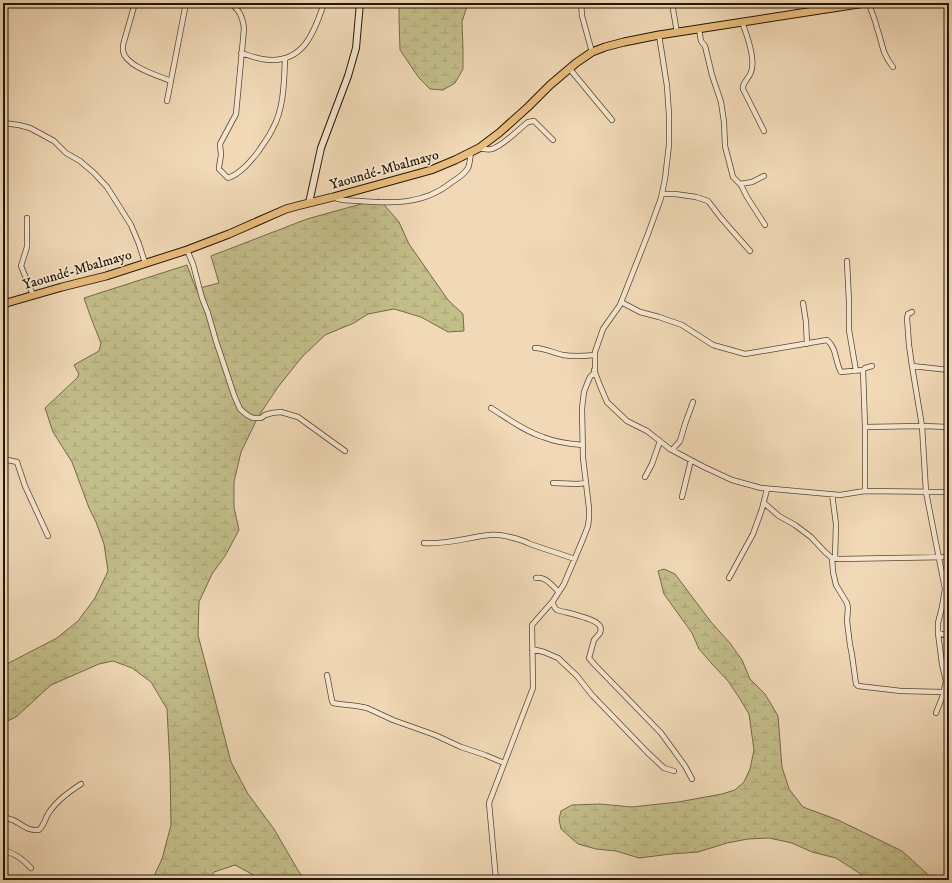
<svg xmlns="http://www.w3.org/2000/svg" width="952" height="883" viewBox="0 0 952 883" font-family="'IM FELL DW Pica',serif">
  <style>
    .wetland { fill: url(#wetland-marsh); stroke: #736a46 }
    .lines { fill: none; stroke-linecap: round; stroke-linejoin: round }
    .minor-casing { stroke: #574730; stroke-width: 6 }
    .secondary-casing { stroke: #241603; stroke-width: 8 }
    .trunk-casing { stroke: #241603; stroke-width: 9 }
    .minor { stroke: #f6e6d0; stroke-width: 4.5 }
    .secondary { stroke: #f6e6d0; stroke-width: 6 }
    .trunk { stroke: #e8bc7c; stroke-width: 7 }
    .labels { text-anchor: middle; stroke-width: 3.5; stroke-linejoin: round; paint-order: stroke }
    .street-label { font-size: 14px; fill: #241603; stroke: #f6e6d0 }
  </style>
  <defs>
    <pattern id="wetland-marsh" width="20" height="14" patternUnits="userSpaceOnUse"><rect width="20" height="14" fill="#c2bd89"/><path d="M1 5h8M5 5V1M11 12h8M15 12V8" fill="none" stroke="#a7a275"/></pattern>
  </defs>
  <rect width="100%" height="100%" fill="#f1d9b7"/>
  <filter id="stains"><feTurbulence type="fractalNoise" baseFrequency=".005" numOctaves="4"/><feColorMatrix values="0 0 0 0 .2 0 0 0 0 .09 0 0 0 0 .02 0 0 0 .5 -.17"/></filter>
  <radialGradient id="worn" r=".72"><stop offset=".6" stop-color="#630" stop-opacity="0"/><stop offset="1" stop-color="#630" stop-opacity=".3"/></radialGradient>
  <path class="wetland" d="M 399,3 L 468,3 L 462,22 L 463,48 L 463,69 L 455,83 L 443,90 L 430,89 L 419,78 L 400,50 L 399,17 Z
    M 379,199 L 399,222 L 409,244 L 448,300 L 463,314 L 464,331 L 448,332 L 421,317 L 394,309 L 368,314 L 354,323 L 325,335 L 302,357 L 278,387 L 258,417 L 241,452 L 234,482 L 234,507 L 239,530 L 225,556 L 212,574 L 199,602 L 198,635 L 231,762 L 248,794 L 274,829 L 299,872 L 306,880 L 261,880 L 259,878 L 235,865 L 214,872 L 209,880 L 152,880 L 162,859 L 171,825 L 170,767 L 167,709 L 151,682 L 132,668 L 113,661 L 99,664 L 51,685 L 16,717 L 3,723 L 3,666 L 57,638 L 78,621 L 95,598 L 108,571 L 104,544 L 96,522 L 89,508 L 72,462 L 53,432 L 45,408 L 77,378 L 79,374 L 74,365 L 99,351 L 101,343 L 91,318 L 84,298 L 187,265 L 196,289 L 219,283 L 211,256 L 307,219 Z
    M 664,569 L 675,574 L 711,622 L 730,643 L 742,660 L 750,679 L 765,694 L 778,716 L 782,767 L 789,789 L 803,807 L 838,820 L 902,851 L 934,880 L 870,880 L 836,858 L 812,852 L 792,843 L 769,838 L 748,839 L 727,843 L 698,852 L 671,854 L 639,858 L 616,851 L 596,849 L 578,844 L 561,829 L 559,819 L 561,811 L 572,805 L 600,804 L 632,807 L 678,802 L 722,794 L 735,790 L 744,782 L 750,769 L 754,750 L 749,714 L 740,699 L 728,681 L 712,664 L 699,649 L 692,633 L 664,594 L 658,571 Z"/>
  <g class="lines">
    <defs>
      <path id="minor" d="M 135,3 L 123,45 C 123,46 123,50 123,51 C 125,66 159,76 171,81
        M 229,3 C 239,8 243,17 244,29 L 236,114 L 220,144 L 221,155 L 219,167 L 219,169 L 228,178 C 240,174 250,162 258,152 C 263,144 269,137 273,128 C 284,108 284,82 285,59
        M 581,3 L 582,16 L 592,52
        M 672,3 L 677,33
        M 816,3 L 817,11
        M 869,3 C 871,11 875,19 877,28 C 883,44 881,52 893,67
        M 742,22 C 747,35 756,60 751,72 C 749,79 742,82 743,89 L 764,131
        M 699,29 L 701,41 L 705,46 L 712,75 L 721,102 L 724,122 L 725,146 L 733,177 L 741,185 L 747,197 L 765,225
        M 659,35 L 667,86 L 669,115 L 669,145 L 665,179 L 661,198 L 648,234 L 620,305 L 603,329 L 595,352 L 595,372 L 590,377 L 587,384 L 584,392 L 582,408 L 583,458 L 589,508 L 589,518 L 588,526 L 583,539 L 564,584 L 553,601 L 553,604 L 555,608 L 557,610 C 567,613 591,617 598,624 C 601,626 601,630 600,633 L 594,640 L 589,658 L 594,664 L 661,733 L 685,766 L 692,779
        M 241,53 C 248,55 255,58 262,59 C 302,66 314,34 324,3
        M 569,68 L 597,102 L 612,120
        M 167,101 L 186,3
        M 3,123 L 19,125 L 30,128 L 54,141 L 66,153 L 80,161 L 94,173 L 107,187 L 131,225 L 139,244 L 145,263
        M 479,148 C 483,149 488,150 492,149 C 503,146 519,129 528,122 L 534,121 L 553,140
        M 740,184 L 752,182 L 764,176
        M 662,194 L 675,194 L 696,197 L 708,201 L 721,218 L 750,251
        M 335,198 L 343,200 C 382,202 419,209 452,182 C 457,179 465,173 468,168 C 470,164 470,157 471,153
        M 27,218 L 27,247 L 21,266 L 33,295
        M 187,250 L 193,264 L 202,298 L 208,313 L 216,341 L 234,395 L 240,409 L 247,415 L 253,418 L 261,418 L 265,415 L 272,413 L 281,412 L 298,417 L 345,451
        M 847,261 L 849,302 L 849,330 L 856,371
        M 621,302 L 640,312 L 659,317 L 682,325 L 713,345 L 745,354 L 827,340 C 837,348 835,362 841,372 L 863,370 L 865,368 L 872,366
        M 803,303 L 806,322 L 807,344
        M 535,348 C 545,348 553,353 563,355 C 573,357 585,356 595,355
        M 912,366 L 909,345 L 907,318 L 908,314 L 912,312
        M 594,370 L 601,388 L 607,402 L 627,421 L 647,431 L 670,449 L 704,467 L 732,480 L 761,488 L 840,495 L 865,491 L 949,492
        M 863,370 L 865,427 L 865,491
        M 491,408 C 507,418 524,431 543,437 C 555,442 570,444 583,445
        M 865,427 L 922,426 L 949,427
        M 672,450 L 680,441 L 685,424 L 693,402
        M 3,459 L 17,462 L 25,486 L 48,536
        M 645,477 L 652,464 L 660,441
        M 553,483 L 577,484 L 586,483
        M 832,494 L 836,524 L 835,558
        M 682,497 L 691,460
        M 764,503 L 779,516 L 795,525 L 811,537 L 825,552 L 832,558 L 839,559 L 949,557
        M 424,543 C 447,545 468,537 490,535 C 501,534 521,539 530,544 L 575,559
        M 832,558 L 833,572 L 836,585 L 847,603 L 848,608 L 847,621 L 850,645 L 852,655 L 856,684 L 858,686 L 901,691 L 943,692
        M 536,578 C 546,576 552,586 559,592
        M 729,578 L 753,534 L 762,509 L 767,489
        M 938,633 L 949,636
        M 532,649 L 544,652 L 558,658 L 577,676 L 592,695 L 648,753 L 664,768 L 674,771
        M 327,675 L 332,701 L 333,703 L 339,704 L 357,706 L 367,708 L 393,720 L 435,735 L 461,747 L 485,755 L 504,763
        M 936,713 L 943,695 L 946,681 L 942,664 L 938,633 L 938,623 L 942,607 L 945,589 L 926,492 L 922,426 L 912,366 L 949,370
        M 3,817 C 6,818 10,819 13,820 C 23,825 27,831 39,830 C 45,824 44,821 48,814 C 56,801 69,792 81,784
        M 3,850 C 15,854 22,858 31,868
        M 496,880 L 489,803 L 533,688 L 532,625 L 553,601"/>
      <path id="secondary" d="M 309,203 L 321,148 L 348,76 L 356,48 L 360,3"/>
      <path id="trunk" d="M 3,304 L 62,287 L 106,276 L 187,250 L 229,234 L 286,209 L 297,206 L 333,197 L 431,170 L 455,160 L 479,148 L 499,133 L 528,107 L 550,85 L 576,63 L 592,52 L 605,47 L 624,42 L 659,35 L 865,3"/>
    </defs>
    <use href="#minor" class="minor-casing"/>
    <use href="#secondary" class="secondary-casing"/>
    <use href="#trunk" class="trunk-casing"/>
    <use href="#minor" class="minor"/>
    <use href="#secondary" class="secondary"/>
    <use href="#trunk" class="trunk"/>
  </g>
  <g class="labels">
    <g class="street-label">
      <text transform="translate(384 169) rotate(-16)" y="5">Yaoundé-Mbalmayo</text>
      <text transform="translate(77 269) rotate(-16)" y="5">Yaoundé-Mbalmayo</text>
    </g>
  </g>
  <rect width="952" height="883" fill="none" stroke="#f1d9b7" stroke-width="16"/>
  <rect x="4" y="4" width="944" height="875" fill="none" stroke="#241603" stroke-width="2"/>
  <rect x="8" y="8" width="936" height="867" fill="none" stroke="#241603"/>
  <rect width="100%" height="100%" filter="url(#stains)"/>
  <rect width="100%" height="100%" fill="url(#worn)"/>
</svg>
